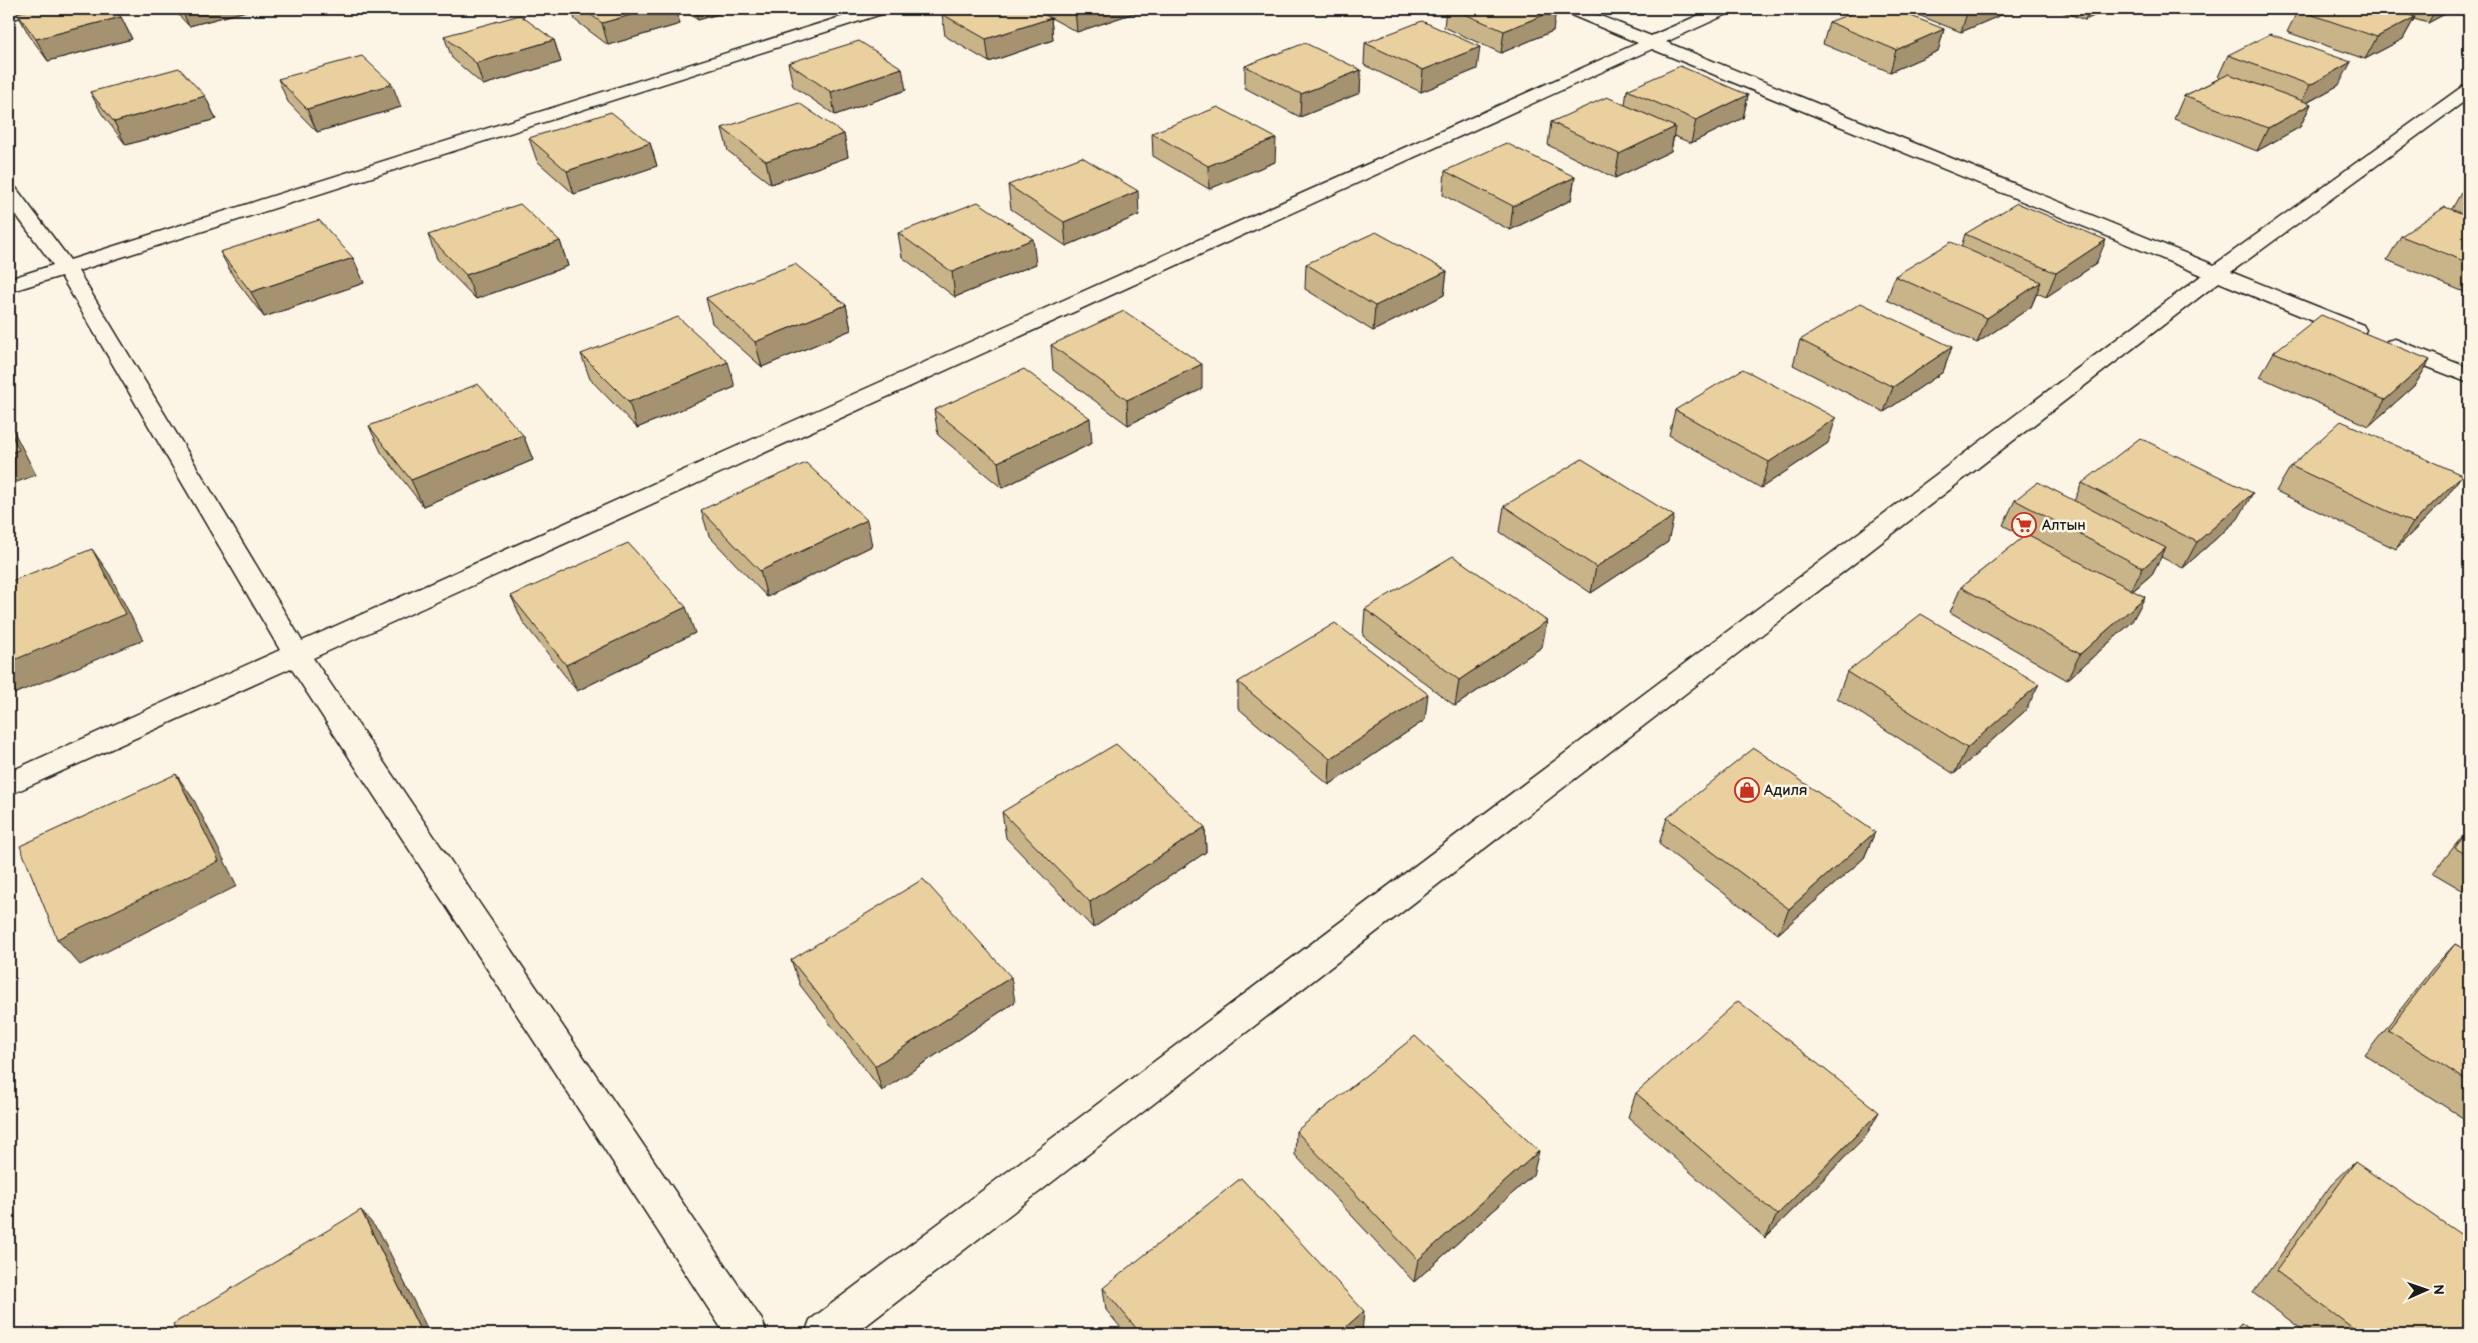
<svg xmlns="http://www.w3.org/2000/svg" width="2478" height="1343" viewBox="0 0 2478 1343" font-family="'Balsamiq Sans',sans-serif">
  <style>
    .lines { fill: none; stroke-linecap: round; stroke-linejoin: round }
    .street-casing { stroke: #1c1c1c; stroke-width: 3 }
    .street { fill: #fcf5e5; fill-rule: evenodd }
    .wall { fill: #c9b389; stroke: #1c1c1c }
    .shaded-wall { fill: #a4926f; stroke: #1c1c1c }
    .building { fill: #ead09f; stroke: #1c1c1c }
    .labels { text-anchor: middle; stroke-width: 5; stroke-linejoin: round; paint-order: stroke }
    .poi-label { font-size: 15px; fill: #1c1c1c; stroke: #fcf5e5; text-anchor: start }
  </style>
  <rect width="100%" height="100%" fill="#fcf5e5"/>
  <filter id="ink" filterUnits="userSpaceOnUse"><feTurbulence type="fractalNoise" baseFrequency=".02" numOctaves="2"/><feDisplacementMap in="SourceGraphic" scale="10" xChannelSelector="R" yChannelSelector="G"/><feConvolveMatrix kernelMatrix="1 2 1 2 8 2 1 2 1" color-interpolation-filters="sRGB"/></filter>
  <g filter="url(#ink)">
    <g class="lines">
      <defs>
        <path id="street" d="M 15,9 L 43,9 L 41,12 L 9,20 L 9,10 Z
          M 866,9 L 890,9 L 888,12 L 78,271 L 302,641 L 1638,43 L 1564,12 L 1562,9 L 1583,9 L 1651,36 L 1713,9 L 1734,9 L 1732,12 L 1666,42 L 2214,265 L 2463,86 L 2469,85 L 2469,98 L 2231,272 L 2363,325 L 2366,330 L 2363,335 L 2355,336 L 2347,335 L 2219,282 L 855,1334 L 805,1334 L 810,1320 L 2202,275 L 1652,49 L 313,658 L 762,1320 L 767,1334 L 725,1334 L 291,668 L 9,795 L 9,772 L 280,650 L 61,276 L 9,292 L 9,279 L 53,265 L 9,205 L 9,186 L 16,188 L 70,260 Z
          M 2395,339 L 2469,368 L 2469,383 L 2387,351 L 2384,346 L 2387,341 Z"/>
      </defs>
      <use href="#street" class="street-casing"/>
      <use href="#street" class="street"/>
    </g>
    <path class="wall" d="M 173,9 L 254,9 L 189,26 Z
      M 572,9 L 676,9 L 680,24 L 608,45 L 575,20 Z
      M 681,9 L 735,9 L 698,20 Z
      M 958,9 L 1137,9 L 1137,12 L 1077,32 L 1051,18 L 1053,40 L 989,62 L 945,36 L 942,14 Z
      M 1446,9 L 1554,9 L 1553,31 L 1501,53 L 1444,27 Z
      M 1903,9 L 2008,9 L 2006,13 L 1961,32 Z
      M 2055,9 L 2109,9 L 2085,20 Z
      M 2300,9 L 2454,9 L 2428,23 L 2414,19 L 2403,39 L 2365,59 L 2287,32 L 2298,10 Z
      M 17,13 L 121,17 L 132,39 L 48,61 L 29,35 Z
      M 1829,22 L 1944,29 L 1938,51 L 1890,72 L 1823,44 Z
      M 444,36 L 554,40 L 561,62 L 483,85 L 452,58 Z
      M 1365,43 L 1477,69 L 1421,92 L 1364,65 Z
      M 2228,55 L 2339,85 L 2307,103 L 2311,104 L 2300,127 L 2257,151 L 2174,119 L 2184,96 L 2220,78 L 2218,77 Z
      M 788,63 L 906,90 L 835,115 L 793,86 Z
      M 1245,66 L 1361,70 L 1360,93 L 1300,117 L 1245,88 Z
      M 278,79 L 401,107 L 317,132 L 288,102 Z
      M 1627,90 L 1748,95 L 1743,118 L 1691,143 L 1674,136 L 1671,151 L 1615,178 L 1548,145 L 1551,122 L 1625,105 Z
      M 90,92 L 205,96 L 216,119 L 126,145 L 102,114 Z
      M 722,128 L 844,134 L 848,157 L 771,184 L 728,151 Z
      M 1152,133 L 1275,162 L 1209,189 L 1153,156 Z
      M 529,138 L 650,143 L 657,166 L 574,194 L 537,161 Z
      M 1445,171 L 1575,177 L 1571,200 L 1510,230 L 1443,195 Z
      M 1008,185 L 1139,215 L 1066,246 L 1011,209 Z
      M 2469,187 L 2469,294 L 2387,260 L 2401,236 L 2452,209 L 2462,191 Z
      M 898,233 L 1036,264 L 955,297 L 902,257 Z
      M 1965,234 L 2096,264 L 2046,297 L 2037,293 L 2031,307 L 1977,343 L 1887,300 L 1895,276 L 1961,247 Z
      M 428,235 L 560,241 L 568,266 L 476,299 L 437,259 Z
      M 220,252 L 353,258 L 364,283 L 264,317 L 233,276 Z
      M 1306,264 L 1447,271 L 1444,295 L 1373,331 L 1305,289 Z
      M 706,298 L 846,305 L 851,330 L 762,367 L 712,323 Z
      M 1800,340 L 1952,347 L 1943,372 L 1884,412 L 1793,365 Z
      M 1051,345 L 1202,389 L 1128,425 L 1053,370 Z
      M 2274,352 L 2430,360 L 2415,385 L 2369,426 L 2260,377 Z
      M 581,354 L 735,387 L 637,428 L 590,379 Z
      M 934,410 L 1092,443 L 1002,488 L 938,435 Z
      M 1675,410 L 1828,443 L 1761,488 L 1669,435 Z
      M 369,426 L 523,435 L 533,460 L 423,506 L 381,452 Z
      M 2291,466 L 2444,500 L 2396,549 L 2276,491 Z
      M 2082,483 L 2238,519 L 2183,568 L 2161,557 L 2152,574 L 2133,591 L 2145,597 L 2131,623 L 2067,680 L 1950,612 L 1961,587 L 2024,537 L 2003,525 L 2015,500 L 2074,501 Z
      M 1504,506 L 1668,542 L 1591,593 L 1500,532 Z
      M 701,510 L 872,546 L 767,597 L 709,536 Z
      M 511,596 L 695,633 L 577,691 L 523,622 Z
      M 1365,609 L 1542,647 L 1455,706 L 1363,636 Z
      M 1847,672 L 2026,710 L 1954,774 L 1837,698 Z
      M 1238,682 L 1425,720 L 1329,785 L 1238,708 Z
      M 1002,812 L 1205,827 L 1206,852 L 1093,928 L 1006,838 Z
      M 1667,818 L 1875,832 L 1864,858 L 1778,934 L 1659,844 Z
      M 2469,828 L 2469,894 L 2433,873 Z
      M 2455,944 L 2469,952 L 2469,1122 L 2365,1055 L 2432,969 Z
      M 791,960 L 1015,1002 L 882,1091 L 800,985 Z
      M 1636,1093 L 1866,1136 L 1765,1238 L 1628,1117 Z
      M 1296,1131 L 1533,1175 L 1414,1282 L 1295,1155 Z
      M 2355,1162 L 2469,1334 L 2308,1334 L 2253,1293 L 2331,1185 Z
      M 1103,1288 L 1362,1333 L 1360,1334 L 1126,1334 L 1106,1310 Z
      M 2241,1323 L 2256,1334 L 2230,1334 Z"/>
    <path class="shaded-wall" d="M 181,9 L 254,9 L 189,26 Z
      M 652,9 L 676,9 L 680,24 L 608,45 L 602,23 Z
      M 695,9 L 735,9 L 698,20 Z
      M 1080,9 L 1137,9 L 1137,12 L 1077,32 L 1075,10 Z
      M 1971,9 L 2008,9 L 2006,13 L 1961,32 L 1968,10 Z
      M 2089,9 L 2109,9 L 2085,20 Z
      M 2436,9 L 2454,9 L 2428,23 Z
      M 1556,10 L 1553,31 L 1501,53 L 1504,31 Z
      M 121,17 L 132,39 L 48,61 L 36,39 Z
      M 2415,17 L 2403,39 L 2365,59 L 2377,37 Z
      M 1051,18 L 1053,40 L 989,62 L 986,39 Z
      M 1944,29 L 1938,51 L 1890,72 L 1896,50 Z
      M 554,40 L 561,62 L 483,85 L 476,63 Z
      M 1480,47 L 1477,69 L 1421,92 L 1423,70 Z
      M 2351,62 L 2339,85 L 2299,107 L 2310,85 Z
      M 902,68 L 906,90 L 835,115 L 831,92 Z
      M 1361,70 L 1360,93 L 1300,117 L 1301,94 Z
      M 392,84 L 401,107 L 317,132 L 307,109 Z
      M 1748,95 L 1743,118 L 1691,143 L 1696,120 Z
      M 205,96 L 216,119 L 126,145 L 114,122 Z
      M 2311,104 L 2300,127 L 2257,151 L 2268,128 Z
      M 1675,127 L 1671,151 L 1615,178 L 1619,154 Z
      M 844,134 L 848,157 L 771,184 L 766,161 Z
      M 1276,138 L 1275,162 L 1209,189 L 1208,166 Z
      M 650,143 L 657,166 L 574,194 L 567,171 Z
      M 1575,177 L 1571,200 L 1510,230 L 1513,206 Z
      M 1138,191 L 1139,215 L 1066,246 L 1064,222 Z
      M 1033,239 L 1036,264 L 955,297 L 952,272 Z
      M 2106,240 L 2096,264 L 2046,297 L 2056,273 Z
      M 560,241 L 568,266 L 476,299 L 466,275 Z
      M 353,258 L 364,283 L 264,317 L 251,292 Z
      M 1447,271 L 1444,295 L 1373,331 L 1375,306 Z
      M 2041,282 L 2031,307 L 1977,343 L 1987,318 Z
      M 846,305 L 851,330 L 762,367 L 755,342 Z
      M 1952,347 L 1943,372 L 1884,412 L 1893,387 Z
      M 2430,360 L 2415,385 L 2369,426 L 2385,400 Z
      M 728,362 L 735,387 L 637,428 L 629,402 Z
      M 1202,364 L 1202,389 L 1128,425 L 1127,400 Z
      M 1090,418 L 1092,443 L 1002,488 L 998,462 Z
      M 1836,418 L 1828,443 L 1761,488 L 1769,462 Z
      M 9,422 L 36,475 L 9,485 Z
      M 523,435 L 533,460 L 423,506 L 411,480 Z
      M 2462,475 L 2444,500 L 2396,549 L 2413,523 Z
      M 2253,493 L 2238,519 L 2183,568 L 2197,542 Z
      M 1674,516 L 1668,542 L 1591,593 L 1596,567 Z
      M 867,520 L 872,546 L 767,597 L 760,571 Z
      M 2166,548 L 2152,574 L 2129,594 L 2143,568 Z
      M 92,549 L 110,575 L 143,640 L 9,696 L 9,662 Z
      M 2145,597 L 2131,623 L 2067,680 L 2080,654 Z
      M 686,607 L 695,633 L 577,691 L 566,665 Z
      M 1547,621 L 1542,647 L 1455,706 L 1459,680 Z
      M 2039,684 L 2026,710 L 1954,774 L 1967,748 Z
      M 1428,694 L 1425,720 L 1329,785 L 1330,759 Z
      M 176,774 L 194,800 L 237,886 L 80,965 L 57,939 Z
      M 1205,827 L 1206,852 L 1093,928 L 1090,902 Z
      M 1875,832 L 1864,858 L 1778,934 L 1789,909 Z
      M 1011,977 L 1015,1002 L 882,1091 L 875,1066 Z
      M 1879,1112 L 1866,1136 L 1765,1238 L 1777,1215 Z
      M 1539,1151 L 1533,1175 L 1414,1282 L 1418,1260 Z
      M 361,1210 L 380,1233 L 430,1334 L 422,1334 Z
      M 1364,1311 L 1362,1333 L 1360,1334 L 1338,1334 Z"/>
    <path class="building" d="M 34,9 L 114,9 L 121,17 L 36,39 L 17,13 Z
      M 583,9 L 652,9 L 602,23 Z
      M 958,9 L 1034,9 L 1051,18 L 986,39 L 942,14 Z
      M 1453,9 L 1554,9 L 1556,10 L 1504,31 Z
      M 1863,9 L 1893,9 L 1944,29 L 1896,50 L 1829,22 Z
      M 2300,9 L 2390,9 L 2415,17 L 2377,37 L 2298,10 Z
      M 520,15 L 554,40 L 476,63 L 444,36 Z
      M 1422,21 L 1480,47 L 1423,70 L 1365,43 Z
      M 2270,34 L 2351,62 L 2310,85 L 2228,55 Z
      M 859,41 L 902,68 L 831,92 L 788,63 Z
      M 1305,43 L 1361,70 L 1301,94 L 1245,66 Z
      M 362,56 L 392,84 L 307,109 L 278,79 Z
      M 1680,66 L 1748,95 L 1696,120 L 1627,90 Z
      M 179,68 L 205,96 L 114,122 L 90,92 Z
      M 2229,74 L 2311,104 L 2268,128 L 2184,96 Z
      M 1607,97 L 1675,127 L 1619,154 L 1551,122 Z
      M 799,103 L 844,134 L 766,161 L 722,128 Z
      M 1218,107 L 1276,138 L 1208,166 L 1152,133 Z
      M 611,112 L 650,143 L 567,171 L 529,138 Z
      M 1506,143 L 1575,177 L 1513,206 L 1445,171 Z
      M 1082,157 L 1138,191 L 1064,222 L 1008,185 Z
      M 2469,187 L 2469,194 L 2462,191 Z
      M 978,202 L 1033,239 L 952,272 L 898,233 Z
      M 2017,203 L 2106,240 L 2056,273 L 1965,234 Z
      M 520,204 L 560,241 L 466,275 L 428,235 Z
      M 2445,207 L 2469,216 L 2469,263 L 2401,236 Z
      M 319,220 L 353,258 L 251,292 L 220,252 Z
      M 1376,232 L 1447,271 L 1375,306 L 1306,264 Z
      M 1951,242 L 2041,282 L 1987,318 L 1895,276 Z
      M 795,264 L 846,305 L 755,342 L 706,298 Z
      M 1861,303 L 1952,347 L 1893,387 L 1800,340 Z
      M 1124,311 L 1202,364 L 1127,400 L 1051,345 Z
      M 2321,315 L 2430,360 L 2385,400 L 2274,352 Z
      M 678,317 L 728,362 L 629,402 L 581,354 Z
      M 1024,369 L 1090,418 L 998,462 L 934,410 Z
      M 1743,369 L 1836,418 L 1769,462 L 1675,410 Z
      M 478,384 L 523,435 L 411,480 L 369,426 Z
      M 2341,421 L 2462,475 L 2413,523 L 2291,466 Z
      M 9,429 L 19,450 L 9,453 Z
      M 2140,438 L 2253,493 L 2197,542 L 2082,483 Z
      M 1582,459 L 1674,516 L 1596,567 L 1504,506 Z
      M 806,463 L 867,520 L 760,571 L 701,510 Z
      M 2038,482 L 2166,548 L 2143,568 L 2015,500 Z
      M 2027,534 L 2145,597 L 2080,654 L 1961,587 Z
      M 628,543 L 686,607 L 566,665 L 511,596 Z
      M 92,549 L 126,614 L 9,662 L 9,582 Z
      M 1453,556 L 1547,621 L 1459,680 L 1365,609 Z
      M 1921,614 L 2039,684 L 1967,748 L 1847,672 Z
      M 1335,623 L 1428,694 L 1330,759 L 1238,682 Z
      M 1116,744 L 1205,827 L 1090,902 L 1002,812 Z
      M 1754,748 L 1875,832 L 1789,909 L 1667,818 Z
      M 176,774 L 219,861 L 57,939 L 20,846 Z
      M 2469,829 L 2469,856 L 2455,848 Z
      M 923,879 L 1011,977 L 875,1066 L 791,960 Z
      M 2455,944 L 2469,952 L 2469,1082 L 2388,1030 Z
      M 1738,1001 L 1879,1112 L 1777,1215 L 1636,1093 Z
      M 1415,1036 L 1539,1151 L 1418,1260 L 1296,1131 Z
      M 2355,1162 L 2469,1240 L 2469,1334 L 2361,1334 L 2276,1271 Z
      M 1241,1178 L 1364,1311 L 1338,1334 L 1141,1334 L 1103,1288 Z
      M 361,1210 L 422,1334 L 177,1334 L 173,1324 Z
      M 2241,1323 L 2256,1334 L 2233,1334 Z"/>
  </g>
  <defs>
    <symbol id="supermarket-ring" viewBox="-11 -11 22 22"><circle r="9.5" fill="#fcf5e5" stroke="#c8321e" stroke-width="1.5"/><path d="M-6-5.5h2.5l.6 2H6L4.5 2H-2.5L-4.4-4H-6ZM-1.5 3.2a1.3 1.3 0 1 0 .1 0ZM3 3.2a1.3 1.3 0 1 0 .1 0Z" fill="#c8321e"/></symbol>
    <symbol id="shop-ring" viewBox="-11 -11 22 22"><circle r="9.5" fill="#fcf5e5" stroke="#c8321e" stroke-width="1.5"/><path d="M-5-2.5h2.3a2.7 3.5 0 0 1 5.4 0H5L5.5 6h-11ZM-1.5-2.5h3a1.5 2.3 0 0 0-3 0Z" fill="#c8321e"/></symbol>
  </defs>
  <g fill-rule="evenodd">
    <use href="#supermarket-ring" x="2010" y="511" width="28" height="28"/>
    <use href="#shop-ring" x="1733" y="776" width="28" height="28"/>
  </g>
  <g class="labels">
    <g class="poi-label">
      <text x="2042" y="530">Алтын</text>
      <text x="1764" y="795">Адиля</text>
    </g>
  </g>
  <rect width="2478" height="1343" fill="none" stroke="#fcf5e5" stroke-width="30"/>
  <rect x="15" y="15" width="2448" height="1313" fill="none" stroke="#1c1c1c" stroke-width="2" filter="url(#ink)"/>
  <g transform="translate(2426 1290) rotate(88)" stroke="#fcf5e5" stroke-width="4" paint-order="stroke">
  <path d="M0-4L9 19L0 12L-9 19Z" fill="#1c1c1c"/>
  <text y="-8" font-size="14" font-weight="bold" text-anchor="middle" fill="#1c1c1c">N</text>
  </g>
</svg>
